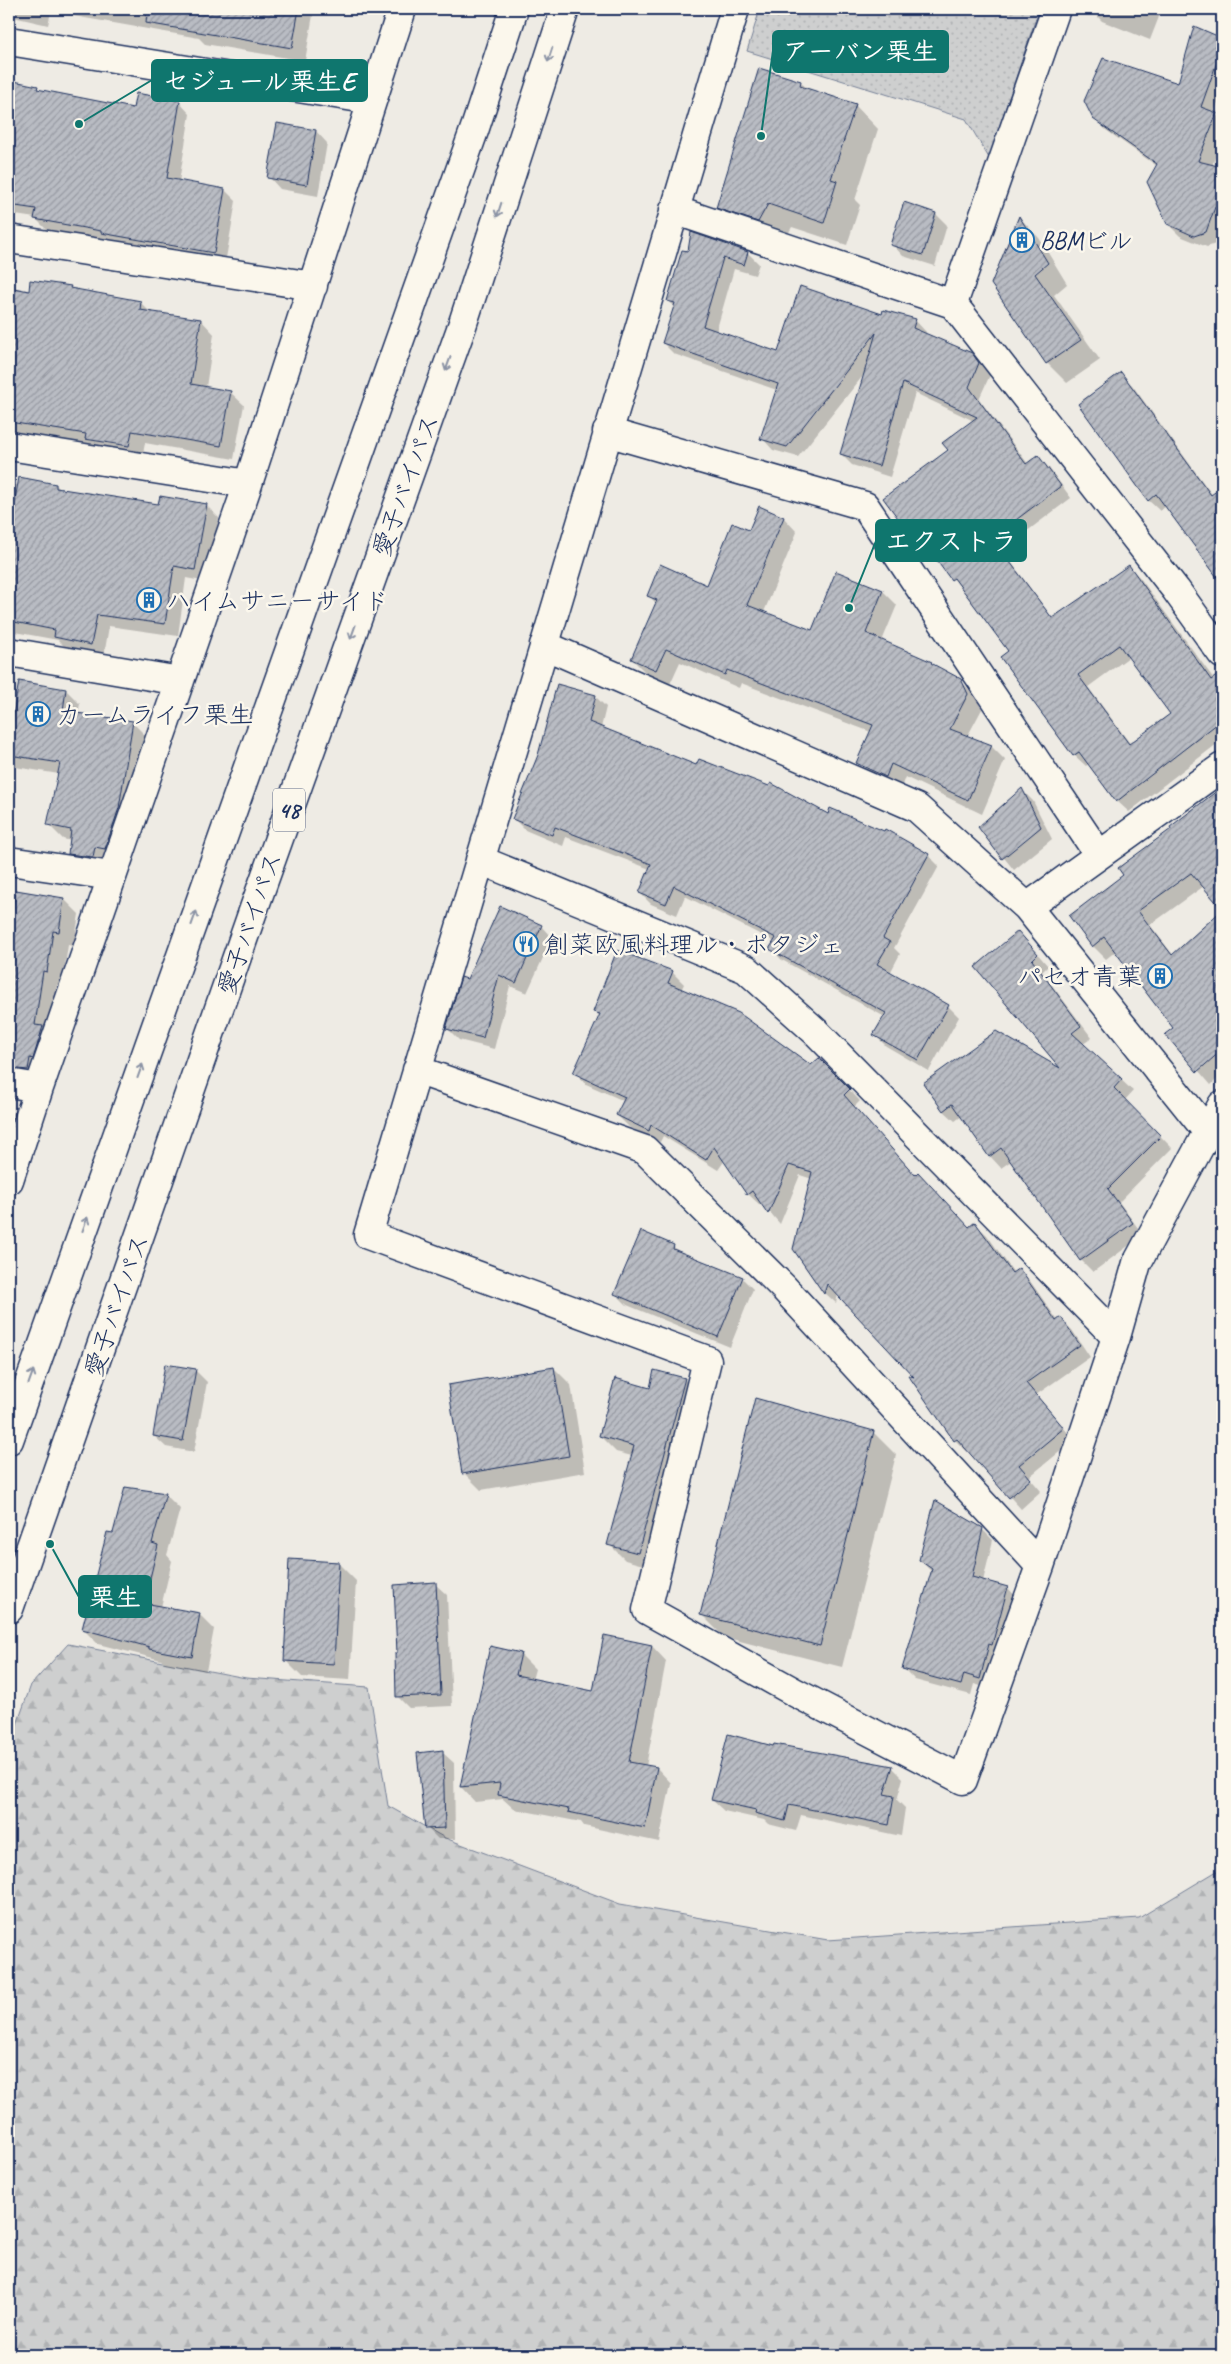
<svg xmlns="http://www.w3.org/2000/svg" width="1231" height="2364" viewBox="0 0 1231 2364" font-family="Caveat,'Klee One',sans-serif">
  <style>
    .forest { fill: url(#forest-firs); stroke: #747f96 }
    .park { fill: url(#park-dots); stroke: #747f96 }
    .shadow { fill: #0003; fill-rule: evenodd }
    .building { fill: url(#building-hatch); stroke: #1b2f5e; fill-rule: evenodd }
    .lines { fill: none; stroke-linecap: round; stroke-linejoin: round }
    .minor-casing { stroke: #1b2f5e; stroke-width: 31 }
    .trunk-casing { stroke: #1b2f5e; stroke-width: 31 }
    .minor { stroke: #fbf7ec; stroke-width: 28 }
    .trunk { stroke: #fbf7ec; stroke-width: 28 }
    .oneway { stroke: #8b93a5 }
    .labels { text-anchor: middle; stroke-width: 5; stroke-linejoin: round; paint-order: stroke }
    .shield { fill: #fbf7ec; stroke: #5e6b89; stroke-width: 1 }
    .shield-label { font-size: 24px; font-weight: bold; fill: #1b2f5e }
    .poi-label { font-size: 25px; fill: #1b2f5e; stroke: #fbf7ec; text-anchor: start }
    .street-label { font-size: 25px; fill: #1b2f5e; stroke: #fbf7ec }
    .leader { fill: none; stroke: #0f766e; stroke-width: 2 }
    .callout-dot { fill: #0f766e; stroke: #fbf7ec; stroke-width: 2 }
    .callout { fill: #0f766e; stroke: #0f766e; stroke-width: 2 }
    .callout-label { font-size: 26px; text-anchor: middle; font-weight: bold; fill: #fff }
  </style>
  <defs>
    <pattern id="forest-firs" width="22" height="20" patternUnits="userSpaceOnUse" patternTransform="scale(1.25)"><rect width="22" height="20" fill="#cecfcf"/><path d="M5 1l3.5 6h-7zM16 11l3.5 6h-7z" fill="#b0b2b4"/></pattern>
    <pattern id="park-dots" width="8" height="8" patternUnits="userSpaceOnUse" patternTransform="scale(1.25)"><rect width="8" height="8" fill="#cecfcf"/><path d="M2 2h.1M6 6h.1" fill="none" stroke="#b0b2b4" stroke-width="1.8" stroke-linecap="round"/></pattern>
    <pattern id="building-hatch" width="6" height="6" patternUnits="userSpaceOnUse" patternTransform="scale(1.25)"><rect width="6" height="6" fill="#b9bcc3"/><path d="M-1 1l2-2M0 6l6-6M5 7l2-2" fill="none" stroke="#9699a2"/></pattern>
  </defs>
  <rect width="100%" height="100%" fill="#eeebe4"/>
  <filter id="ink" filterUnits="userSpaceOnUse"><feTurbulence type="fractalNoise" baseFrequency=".02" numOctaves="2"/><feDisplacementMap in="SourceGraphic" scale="10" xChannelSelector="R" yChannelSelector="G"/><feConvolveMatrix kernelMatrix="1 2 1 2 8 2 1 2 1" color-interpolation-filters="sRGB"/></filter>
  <g filter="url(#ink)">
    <path class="forest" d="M 68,1644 L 246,1678 L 369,1687 L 388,1806 L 445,1838 L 620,1904 L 828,1940 L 1139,1918 L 1222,1868 L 1222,2355 L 9,2355 L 9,1747 L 31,1685 Z"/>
    <path class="park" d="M 760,9 L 1039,9 L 989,158 L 966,119 L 747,51 Z"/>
    <path class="shadow" d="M 9,9 L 314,9 L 305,61 L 205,44 L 199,38 L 51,12 L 48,25 L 9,16 Z
      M 1090,9 L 1162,9 L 1150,40 L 1102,21 Z
      M 1195,28 L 1222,39 L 1222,91 L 1214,113 L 1222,120 L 1222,139 L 1212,166 L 1222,168 L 1222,231 L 1218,243 L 1207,247 L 1180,236 L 1168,224 L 1157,166 L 1106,130 L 1094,118 L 1178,85 Z
      M 9,82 L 37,87 L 40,91 L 134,109 L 179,102 L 190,114 L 179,182 L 225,190 L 236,201 L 225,264 L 47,230 L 35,218 L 9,214 Z
      M 800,82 L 808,89 L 855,105 L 878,129 L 855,200 L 860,205 L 847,245 L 792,227 L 782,244 L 741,231 L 718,207 Z
      M 278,125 L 316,131 L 327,143 L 318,196 L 280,189 L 269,177 Z
      M 905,204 L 936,214 L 947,225 L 935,266 L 903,256 L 892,244 Z
      M 1020,218 L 1039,238 L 1067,284 L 1054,295 L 1100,360 L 1067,383 L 1047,363 Z
      M 683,251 L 748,253 L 759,264 L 755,275 L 734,269 L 716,332 L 779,354 L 883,315 L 915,320 L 926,332 L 926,334 L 971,354 L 990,375 L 979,399 L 1028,464 L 1038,457 L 1049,468 L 1071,498 L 1002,550 L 1053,619 L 1129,566 L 1140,578 L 1222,690 L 1222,740 L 1129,812 L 1117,801 L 1089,763 L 1086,766 L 1074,755 L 1010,651 L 921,537 L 918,540 L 907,528 L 949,450 L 974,421 L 915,393 L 890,477 L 852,465 L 841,454 L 866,372 L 798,457 L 773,450 L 762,438 L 777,390 L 674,354 L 663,343 L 675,307 L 668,300 ZM 1129,657 L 1171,714 L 1131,745 L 1088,687 Z
      M 70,287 L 74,290 L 141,303 L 151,313 L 201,320 L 214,334 L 206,387 L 230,392 L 244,405 L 234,459 L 145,443 L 142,459 L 100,452 L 93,445 L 18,434 L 9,425 L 9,288 L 30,293 Z
      M 1121,374 L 1132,385 L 1213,496 L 1219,491 L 1222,494 L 1222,582 L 1166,506 L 1160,511 L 1148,500 Z
      M 9,485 L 56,485 L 61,490 L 160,506 L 207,506 L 219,518 L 207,582 L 186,578 L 178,636 L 109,626 L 104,656 L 67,649 L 58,640 L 9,631 Z
      M 784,518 L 797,532 L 764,612 L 812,632 L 837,573 L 883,591 L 897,605 L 882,641 L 931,663 L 960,680 L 974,695 L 982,709 L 967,737 L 991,746 L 1005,760 L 982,814 L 905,777 L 900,790 L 872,777 L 858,763 L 871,732 L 741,683 L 739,688 L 680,662 L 670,684 L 646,673 L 632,659 L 657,604 L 648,595 L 708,586 L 749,532 Z
      M 20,682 L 66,690 L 80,704 L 78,714 L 132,722 L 146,736 L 133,823 L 119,862 L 83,867 L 69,853 L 71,841 L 63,839 L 49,825 L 59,774 L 9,766 L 9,715 L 14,716 Z
      M 595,696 L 606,707 L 601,728 L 697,767 L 928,855 L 939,866 L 894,948 L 900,954 L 890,973 L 948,1006 L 959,1017 L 929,1071 L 886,1046 L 875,1035 L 885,1017 L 782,960 L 771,949 L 775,942 L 685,896 L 677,915 L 651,904 L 640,893 L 650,869 L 566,837 L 563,846 L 525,830 L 514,819 Z
      M 1222,787 L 1222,907 L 1204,886 L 1150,925 L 1173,955 L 1222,912 L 1222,1074 L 1211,1085 L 1167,1034 L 1174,1028 L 1116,951 L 1106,959 L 1093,946 L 1125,875 L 1173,829 L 1172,828 Z
      M 1022,790 L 1033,801 L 1052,839 L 1014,870 L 979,827 Z
      M 17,892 L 64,899 L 79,914 L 74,946 L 68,945 L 62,986 L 57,985 L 50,1035 L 47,1073 L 18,1067 L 16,1085 L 9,1094 L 9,894 L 16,896 Z
      M 541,926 L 552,938 L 527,993 L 510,986 L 494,1049 L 459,1040 L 448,1029 L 468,980 Z
      M 1029,944 L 1048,966 L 1042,972 L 1092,1038 L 1083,1044 L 1133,1091 L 1125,1100 L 1172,1148 L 1119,1202 L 1143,1235 L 1093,1272 L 1081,1260 L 1011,1161 L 1001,1168 L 990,1156 L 962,1116 L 955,1121 L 943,1110 L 925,1084 L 1065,1072 L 977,967 Z
      M 672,972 L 684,984 L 681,990 L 811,1067 L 819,1059 L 860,1101 L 854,1107 L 916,1176 L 969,1228 L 975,1224 L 987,1235 L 1014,1273 L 1018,1270 L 1030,1281 L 1058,1321 L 1060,1319 L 1072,1330 L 1090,1357 L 1036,1395 L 1074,1440 L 1029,1477 L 1041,1491 L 1021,1509 L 968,1450 L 966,1451 L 955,1440 L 918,1379 L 838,1294 L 836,1303 L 825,1293 L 794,1249 L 812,1179 L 800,1175 L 780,1224 L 762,1203 L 760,1205 L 748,1194 L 725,1160 L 718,1170 L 663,1136 L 660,1142 L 629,1127 L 617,1115 L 624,1101 L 586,1084 L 575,1072 L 600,1017 L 595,1011 Z
      M 9,1099 L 12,1109 L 9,1130 Z
      M 673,1246 L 680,1253 L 742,1278 L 753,1289 L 730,1347 L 627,1305 L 615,1293 Z
      M 554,1368 L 571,1385 L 585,1472 L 481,1490 L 464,1473 Z
      M 195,1370 L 207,1382 L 194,1452 L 166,1447 L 154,1436 Z
      M 685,1380 L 700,1395 L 654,1568 L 625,1560 L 609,1544 L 632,1456 L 616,1452 L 600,1436 L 650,1389 Z
      M 873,1432 L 896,1455 L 842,1667 L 724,1637 L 702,1615 Z
      M 165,1494 L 180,1509 L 167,1555 L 172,1561 L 161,1607 L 199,1614 L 214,1629 L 206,1671 L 165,1663 L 161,1660 L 98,1644 L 83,1629 L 114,1535 Z
      M 982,1529 L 993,1540 L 983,1581 L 1008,1588 L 1018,1599 L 991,1689 L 974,1684 L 971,1695 L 915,1680 L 904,1669 L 932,1572 L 920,1560 Z
      M 339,1564 L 356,1581 L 350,1680 L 302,1677 L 285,1660 Z
      M 435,1584 L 447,1595 L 452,1706 L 409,1708 L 397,1696 Z
      M 605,1637 L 652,1646 L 666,1661 L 646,1766 L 657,1768 L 671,1783 L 659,1842 L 584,1826 L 581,1822 L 514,1809 L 503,1799 L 475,1802 L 461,1787 L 491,1648 L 520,1654 L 535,1669 L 532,1680 L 594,1693 Z
      M 442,1752 L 454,1763 L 455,1839 L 438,1839 L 426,1827 Z
      M 892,1767 L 903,1778 L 897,1800 L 905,1808 L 901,1836 L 801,1815 L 796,1831 L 768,1824 L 764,1820 L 724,1811 L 712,1800 Z"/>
    <path class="building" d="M 147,9 L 299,9 L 292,48 L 146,23 Z
      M 1194,26 L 1222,38 L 1222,48 L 1201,107 L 1217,113 L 1198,161 L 1222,167 L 1222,188 L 1206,232 L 1194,236 L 1167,224 L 1147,182 L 1157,164 L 1093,119 L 1084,101 L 1103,58 L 1178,83 Z
      M 759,68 L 801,81 L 800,86 L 856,104 L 831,179 L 837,181 L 824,223 L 768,204 L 758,222 L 716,208 Z
      M 9,80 L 38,86 L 37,89 L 133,108 L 136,93 L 180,101 L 167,178 L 225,189 L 214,253 L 101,233 L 101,231 L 34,219 L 36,209 L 9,205 Z
      M 277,123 L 316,130 L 307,185 L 267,178 Z
      M 904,202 L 936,213 L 923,255 L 890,245 Z
      M 1019,216 L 1048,263 L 1035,274 L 1081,340 L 1046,364 L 991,284 Z
      M 691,232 L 748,252 L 744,265 L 723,258 L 703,326 L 778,352 L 800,286 L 882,314 L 883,310 L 916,319 L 913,328 L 972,353 L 979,363 L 969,387 L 1026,464 L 1038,455 L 1061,486 L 992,538 L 1052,618 L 1129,565 L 1211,680 L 1222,672 L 1222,720 L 1116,802 L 1079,752 L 1073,756 L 1000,657 L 1008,651 L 954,578 L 951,580 L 911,526 L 906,529 L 883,498 L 948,450 L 942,443 L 977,417 L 903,383 L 879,466 L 840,454 L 876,333 L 787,447 L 760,439 L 778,384 L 662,343 L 675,303 L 667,301 L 682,250 L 688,251 ZM 1119,645 L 1170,714 L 1129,744 L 1078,675 Z
      M 30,280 L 71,286 L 70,288 L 141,301 L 140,310 L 201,319 L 191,384 L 231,391 L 221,446 L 132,431 L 129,446 L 85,439 L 86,434 L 9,422 L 9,287 L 29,291 Z
      M 1121,372 L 1211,495 L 1222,487 L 1222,584 L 1156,494 L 1148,501 L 1078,404 Z
      M 19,477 L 56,484 L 56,488 L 158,504 L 160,496 L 207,504 L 195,570 L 174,566 L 165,624 L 97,615 L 91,645 L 54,637 L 55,630 L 9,621 L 9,535 Z
      M 759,506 L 784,517 L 747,605 L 812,630 L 836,571 L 883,590 L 866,633 L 932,662 L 931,663 L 961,679 L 968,694 L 950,729 L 992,745 L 968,800 L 891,764 L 886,777 L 856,763 L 873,725 L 727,670 L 725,675 L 666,649 L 656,670 L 631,659 L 657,600 L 647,596 L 660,564 L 707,585 L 732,523 L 749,530 Z
      M 19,681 L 66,689 L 63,711 L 133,721 L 119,808 L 105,849 L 95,847 L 93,857 L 68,854 L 71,830 L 47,825 L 60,763 L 9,755 L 9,739 Z
      M 557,684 L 596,695 L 589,722 L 696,765 L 699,759 L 769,786 L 771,783 L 828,814 L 830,808 L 884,831 L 885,829 L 929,854 L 883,938 L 890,942 L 877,964 L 949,1005 L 918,1060 L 873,1035 L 886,1013 L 769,949 L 776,938 L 674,886 L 666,904 L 639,893 L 651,864 L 555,827 L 552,835 L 512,819 L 538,755 Z
      M 1222,787 L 1222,909 L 1191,873 L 1138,911 L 1172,955 L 1222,910 L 1222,1050 L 1197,1072 L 1165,1034 L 1173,1028 L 1104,937 L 1092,947 L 1069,916 L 1123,875 L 1118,868 L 1171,829 L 1170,827 Z
      M 1022,788 L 1041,827 L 1002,859 L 978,827 Z
      M 16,890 L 64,898 L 59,932 L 53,931 L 47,972 L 43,971 L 35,1025 L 43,1026 L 33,1059 L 30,1058 L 28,1070 L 9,1068 L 9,932 Z
      M 500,906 L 542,925 L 516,983 L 499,975 L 483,1038 L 446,1029 L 461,977 L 467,979 Z
      M 1018,931 L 1038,954 L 1032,960 L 1081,1026 L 1072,1033 L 1122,1079 L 1114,1088 L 1161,1136 L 1108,1189 L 1133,1223 L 1080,1261 L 1001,1148 L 989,1157 L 952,1104 L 943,1111 L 923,1083 L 996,1031 L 1060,1068 L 975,967 Z
      M 617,950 L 673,971 L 668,983 L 739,1013 L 811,1065 L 819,1058 L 850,1089 L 844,1095 L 915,1175 L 918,1172 L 969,1227 L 975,1222 L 1012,1273 L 1019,1268 L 1056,1321 L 1061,1317 L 1080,1345 L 1026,1383 L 1064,1428 L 1019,1465 L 1031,1479 L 1009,1498 L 957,1439 L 954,1441 L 908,1375 L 914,1377 L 827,1284 L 824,1294 L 793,1249 L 812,1172 L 789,1165 L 768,1214 L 752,1191 L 747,1195 L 714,1147 L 706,1160 L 651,1125 L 649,1131 L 616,1115 L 625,1097 L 573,1073 L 600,1014 L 593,1012 Z
      M 641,1231 L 674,1245 L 673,1249 L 743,1277 L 718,1337 L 614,1294 Z
      M 165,1364 L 196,1369 L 183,1441 L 153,1436 Z
      M 554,1367 L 569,1456 L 462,1474 L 448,1385 Z
      M 654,1370 L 685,1378 L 638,1553 L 607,1545 L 634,1446 L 599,1436 L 615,1378 L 650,1388 Z
      M 755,1398 L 874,1431 L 820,1646 L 700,1615 Z
      M 125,1487 L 166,1493 L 152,1543 L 158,1545 L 144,1603 L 200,1613 L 192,1657 L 149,1649 L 149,1647 L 82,1629 L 107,1532 L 113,1533 Z
      M 935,1500 L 983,1528 L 972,1577 L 1008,1587 L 992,1645 L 989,1644 L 980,1679 L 964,1674 L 961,1685 L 902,1669 L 932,1569 L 919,1560 Z
      M 289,1559 L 339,1562 L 334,1664 L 284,1661 Z
      M 436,1582 L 441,1695 L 396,1697 L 395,1653 L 397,1653 L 394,1585 Z
      M 604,1635 L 652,1645 L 629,1762 L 657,1767 L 645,1828 L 568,1812 L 569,1809 L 498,1795 L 500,1783 L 460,1787 L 490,1646 L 521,1653 L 516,1675 L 593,1691 Z
      M 728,1734 L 773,1746 L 774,1744 L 893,1766 L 884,1794 L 894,1796 L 889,1825 L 789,1805 L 785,1821 L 755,1813 L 756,1810 L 711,1800 Z
      M 443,1750 L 445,1828 L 425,1829 L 417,1753 Z"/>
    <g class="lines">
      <defs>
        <path id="minor" d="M 735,9 L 368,1235 L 707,1360 L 647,1610 L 796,1693 L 963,1780 L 1040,1566 L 1116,1337 L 1137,1263 L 1222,1105
          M 9,41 L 372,100
          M 674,210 L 953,304 L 1176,590 L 1222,654
          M 9,239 L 313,286
          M 953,304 L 1056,9
          M 607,432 L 865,506 L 1099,855
          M 9,446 L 248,484
          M 544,645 L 917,808 L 1027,907 L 1207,1131
          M 9,652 L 180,681
          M 480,860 L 746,969 L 816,1032 L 1116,1337
          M 9,861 L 112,876
          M 1027,907 L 1222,767
          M 417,1070 L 645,1150 L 784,1288 L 1040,1566
          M 9,1083 L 39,1088 L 248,484 L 402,9
          M 9,1180 L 39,1088"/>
        <path id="trunk" d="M 9,1440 L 475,128 L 514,9
          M 9,1609 L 252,914 L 462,326 L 565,9"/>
      </defs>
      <use href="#minor" class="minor-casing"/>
      <use href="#trunk" class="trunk-casing"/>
      <use href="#minor" class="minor"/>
      <use href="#trunk" class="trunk"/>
    </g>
    <defs><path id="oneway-shaft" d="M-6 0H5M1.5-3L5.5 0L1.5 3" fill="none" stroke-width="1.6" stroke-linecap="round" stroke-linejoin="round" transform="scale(1.25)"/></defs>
    <g class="oneway">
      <use href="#oneway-shaft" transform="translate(550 55) rotate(108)"/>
      <use href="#oneway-shaft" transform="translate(499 210) rotate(108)"/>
      <use href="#oneway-shaft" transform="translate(448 364) rotate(110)"/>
      <use href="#oneway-shaft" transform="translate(353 632) rotate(110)"/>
      <use href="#oneway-shaft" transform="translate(194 918) rotate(-70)"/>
      <use href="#oneway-shaft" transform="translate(140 1071) rotate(-70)"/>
      <use href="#oneway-shaft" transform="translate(85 1224) rotate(-70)"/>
      <use href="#oneway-shaft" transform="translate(31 1377) rotate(-70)"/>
    </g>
  </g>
  <defs>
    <symbol id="building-ring" viewBox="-11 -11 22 22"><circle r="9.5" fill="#fbf7ec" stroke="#1f6fb2" stroke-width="1.5"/><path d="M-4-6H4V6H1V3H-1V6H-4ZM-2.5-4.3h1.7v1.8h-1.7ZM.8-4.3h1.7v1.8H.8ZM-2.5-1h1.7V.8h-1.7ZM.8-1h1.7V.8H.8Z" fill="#1f6fb2"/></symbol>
    <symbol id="restaurant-ring" viewBox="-11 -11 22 22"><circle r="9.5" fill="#fbf7ec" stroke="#1f6fb2" stroke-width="1.5"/><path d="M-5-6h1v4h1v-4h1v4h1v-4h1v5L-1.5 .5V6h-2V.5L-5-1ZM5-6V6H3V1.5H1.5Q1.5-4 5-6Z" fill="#1f6fb2"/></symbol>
  </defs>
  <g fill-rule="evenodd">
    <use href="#building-ring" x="1008" y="226" width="28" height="28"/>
    <use href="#building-ring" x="135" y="586" width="28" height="28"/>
    <use href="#building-ring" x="24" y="700" width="28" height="28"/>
    <use href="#restaurant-ring" x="512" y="930" width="28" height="28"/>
    <use href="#building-ring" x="1146" y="962" width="28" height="28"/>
  </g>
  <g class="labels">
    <rect class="shield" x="273" y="788.5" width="32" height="43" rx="4"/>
    <g class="shield-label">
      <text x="289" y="818">48</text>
    </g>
    <g class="poi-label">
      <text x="1040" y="249">BBMビル</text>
      <text x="166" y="609">ハイムサニーサイド</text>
      <text x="56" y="723">カームライフ栗生</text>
      <text x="544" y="953">創菜欧風料理ル・ポタジェ</text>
      <text x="1142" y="985" text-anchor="end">パセオ青葉</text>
    </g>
    <g class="street-label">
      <text transform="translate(405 485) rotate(-70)" y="9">愛子バイパス</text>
      <text transform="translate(249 923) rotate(-71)" y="9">愛子バイパス</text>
      <text transform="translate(116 1305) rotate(-71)" y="9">愛子バイパス</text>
    </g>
  </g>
  <path class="leader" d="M761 136L773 51M79 124L152 80M849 608L876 541M50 1544L79 1597"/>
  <g class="callout-dot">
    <circle cx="761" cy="136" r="5"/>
    <circle cx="79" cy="124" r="5"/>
    <circle cx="849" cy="608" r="5"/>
    <circle cx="50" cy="1544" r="5"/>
  </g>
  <g class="callout">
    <rect x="773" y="31" width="175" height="41" rx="5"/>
    <rect x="152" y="60" width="215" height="41" rx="5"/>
    <rect x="876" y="520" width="150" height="41" rx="5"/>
    <rect x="79" y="1576" width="72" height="41" rx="5"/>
  </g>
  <g class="callout-label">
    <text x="860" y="60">アーバン栗生</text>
    <text x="259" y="90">セジュール栗生E</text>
    <text x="951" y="550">エクストラ</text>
    <text x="115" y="1606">栗生</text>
  </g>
  <rect width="1231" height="2364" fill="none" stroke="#fbf7ec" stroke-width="30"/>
  <rect x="15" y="15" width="1201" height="2334" fill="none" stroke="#1b2f5e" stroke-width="2" filter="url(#ink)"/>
</svg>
